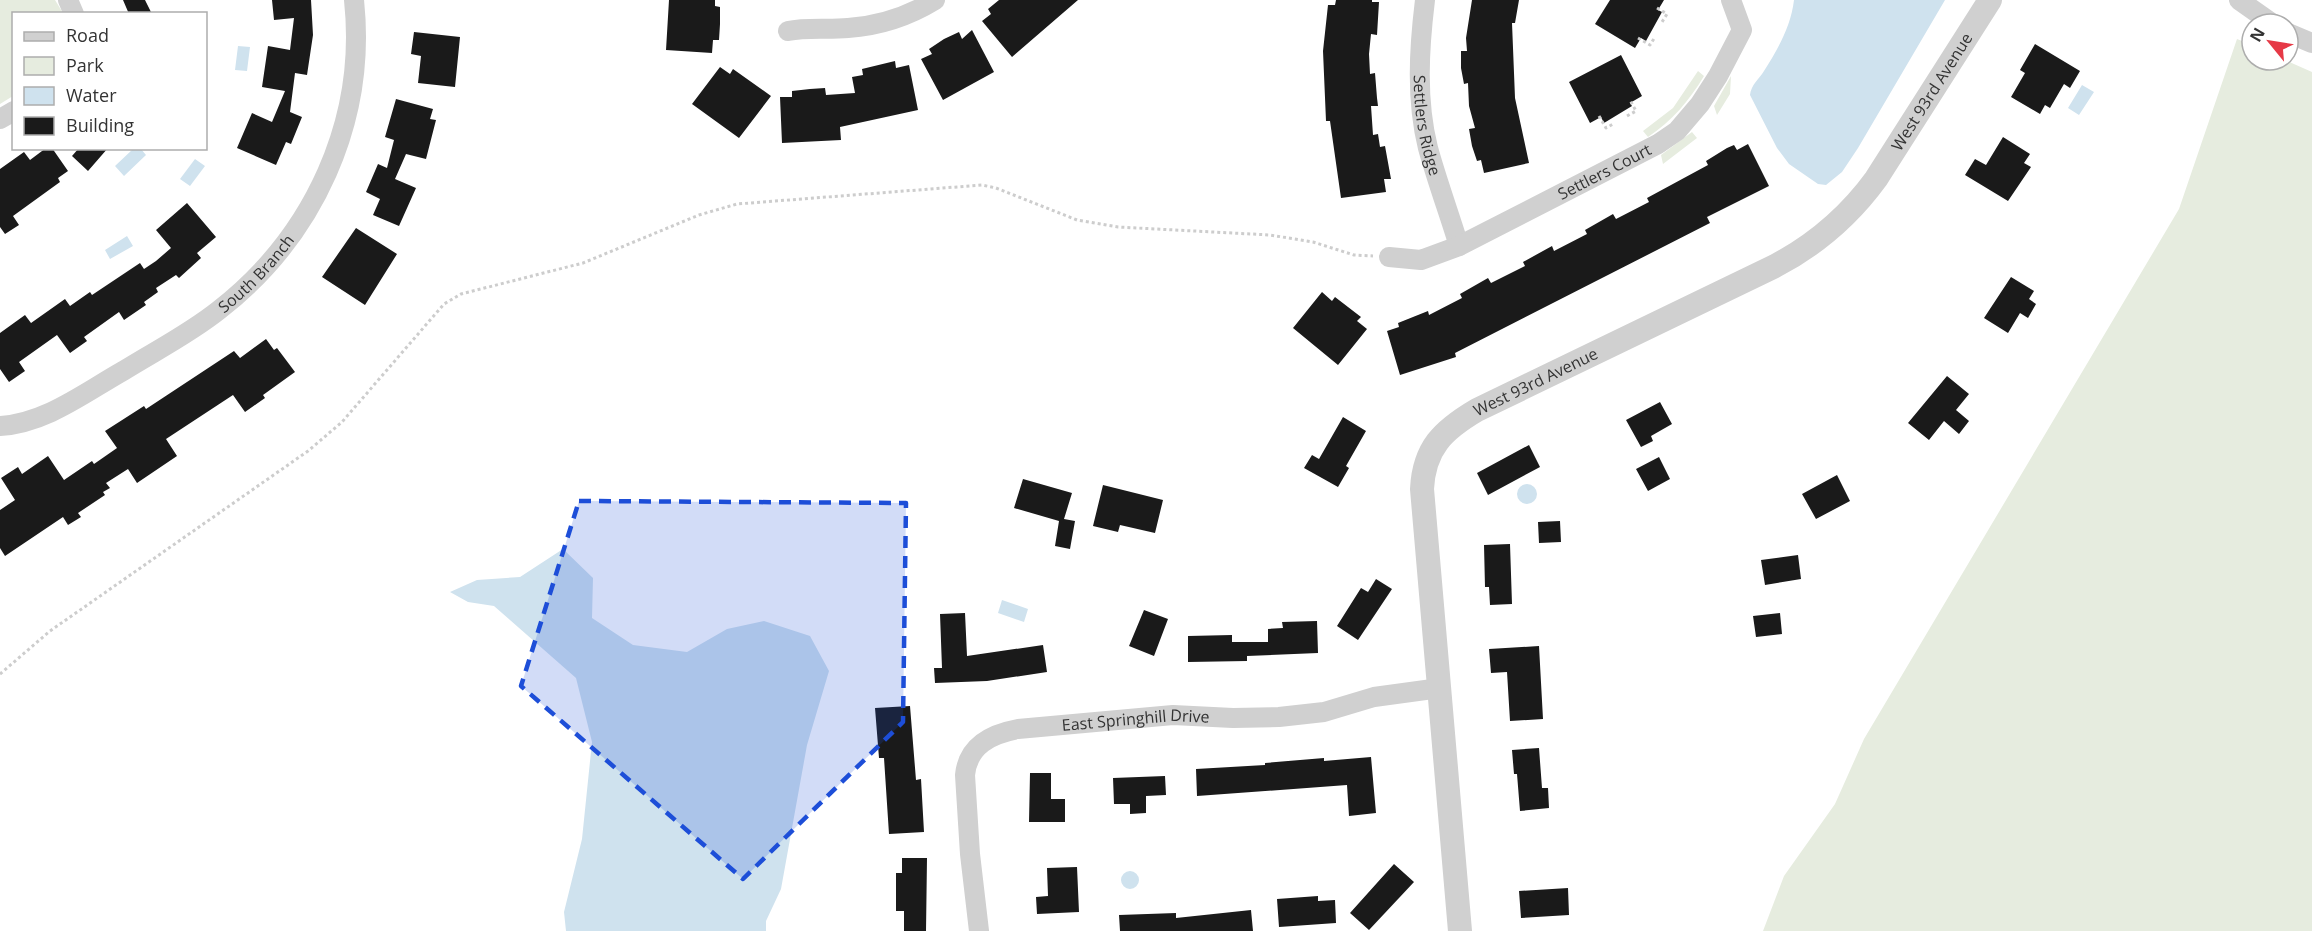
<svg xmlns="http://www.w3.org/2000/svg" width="2312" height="931" viewBox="0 0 2312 931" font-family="'Open Sans',sans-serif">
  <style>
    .green { fill: #e6ecdf }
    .water { fill: #cfe2ee }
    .building { fill: #1a1a1a }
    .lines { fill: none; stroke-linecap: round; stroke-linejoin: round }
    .path { stroke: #cdcdcd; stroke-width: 3; stroke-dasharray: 3 3; stroke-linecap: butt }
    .minor { stroke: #d0d0d0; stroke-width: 20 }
    .tertiary { stroke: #d0d0d0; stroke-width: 24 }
    .marked { fill: #1d4ed8; fill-opacity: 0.2; stroke: #1d4ed8; stroke-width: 4.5; stroke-dasharray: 12 8; stroke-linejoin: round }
    .labels { text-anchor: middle; stroke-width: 6; stroke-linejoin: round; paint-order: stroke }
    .street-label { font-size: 16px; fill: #333; stroke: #fff }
  </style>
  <rect width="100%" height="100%" fill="#fff"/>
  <path class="green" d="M 0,0 L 55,0 L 63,13 L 14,14 L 13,96 L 0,104 Z
    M 2237,39 L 2252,45 L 2252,60 L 2285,60 L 2312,72 L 2312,931 L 1763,931 L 1784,876 L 1835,804 L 1864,739 L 2179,209 Z
    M 1698,71 L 1704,76 C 1689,101 1672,121 1648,137 L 1643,131 L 1673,108 Z
    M 1731,76 L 1730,94 L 1717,115 L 1714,106 Z
    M 1692,132 L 1697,138 L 1663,164 L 1661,155 Z"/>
  <path class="water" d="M 1794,0 L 1945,0 L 1858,148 L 1842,172 L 1826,185 L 1818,184 L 1789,164 L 1777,148 L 1750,95 C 1751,85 1759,79 1764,71 C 1778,49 1791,26 1794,0 Z
    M 238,46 L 250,47 L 247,71 L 235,70 Z
    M 2082,85 L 2094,92 L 2079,115 L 2068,108 Z
    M 133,149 L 141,149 L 146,155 L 124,176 L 115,166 Z
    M 195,159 L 205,166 L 190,186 L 180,179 Z
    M 127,236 L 133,246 L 110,259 L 105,250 Z
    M1517 494a10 10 0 1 1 20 0a10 10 0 1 1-20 0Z
    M 563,549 L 593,578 L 592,618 L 633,645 L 687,652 L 727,629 L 764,621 L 810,636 L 829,671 L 807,745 L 781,889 L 766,921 L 766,931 L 566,931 L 564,912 L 582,839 L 592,742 L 576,678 L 494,606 L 468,602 L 450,592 L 477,580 L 520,577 Z
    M 1002,600 L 1028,609 L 1024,622 L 998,613 Z
    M1121 880a9 9 0 1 1 18 0a9 9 0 1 1-18 0Z"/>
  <path class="building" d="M 123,0 L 145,0 L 152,14 L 129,14 Z
    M 272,0 L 311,0 L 313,35 L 307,75 L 295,73 L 290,112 L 302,117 L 291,144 L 286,142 L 276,165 L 237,148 L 252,113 L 272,122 L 285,91 L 262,87 L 268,46 L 290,50 L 294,18 L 274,20 Z
    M 669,0 L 715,0 L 715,6 L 720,7 L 720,24 L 719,40 L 713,40 L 712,53 L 666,50 Z
    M 999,0 L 1078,0 L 1012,57 L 982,21 L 991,14 L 988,9 Z
    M 1336,0 L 1372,0 L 1372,2 L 1379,2 L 1377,35 L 1371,34 L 1369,54 L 1370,74 L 1375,73 L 1377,98 L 1378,106 L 1371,106 L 1373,135 L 1378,134 L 1380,147 L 1385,146 L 1391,179 L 1384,179 L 1386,192 L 1341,198 L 1330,121 L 1326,121 L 1323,51 L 1328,5 L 1335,5 Z
    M 1472,0 L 1519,0 L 1515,23 L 1512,23 L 1515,98 L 1529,163 L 1484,173 L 1481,160 L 1477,161 L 1472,146 L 1469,129 L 1475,128 L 1469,106 L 1468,83 L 1464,84 L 1461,68 L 1461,51 L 1467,51 L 1466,38 Z
    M 1610,0 L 1664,0 L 1658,10 L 1662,12 L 1646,41 L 1641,38 L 1635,48 L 1595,24 Z
    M 972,30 L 994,72 L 943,100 L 921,59 L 932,54 L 929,49 L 944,39 L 959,32 L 962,39 Z
    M 414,32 L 460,37 L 455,87 L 418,83 L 421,56 L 411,54 Z
    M 2035,44 L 2080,71 L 2070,88 L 2064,84 L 2050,108 L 2045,105 L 2040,114 L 2011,97 L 2025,73 L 2020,70 Z
    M 1621,55 L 1642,96 L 1630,103 L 1632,106 L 1604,123 L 1601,117 L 1590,123 L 1569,82 Z
    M 895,61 L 896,68 L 909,65 L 918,110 L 840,127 L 841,140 L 782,143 L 780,97 L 792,97 L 792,91 L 810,89 L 825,88 L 826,95 L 855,93 L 852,77 L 863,75 L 862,69 Z
    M 720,67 L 730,74 L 733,69 L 771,96 L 739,138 L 692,104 Z
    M 396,99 L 433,109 L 430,119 L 436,120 L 426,159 L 406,154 L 395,179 L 416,188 L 399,226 L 373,215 L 380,199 L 366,192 L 378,164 L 387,168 L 394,140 L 385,137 Z
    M 2003,137 L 2030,154 L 2024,163 L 2031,167 L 2008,201 L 1965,175 L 1975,159 L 1986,165 Z
    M 1748,144 L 1769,186 L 1707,217 L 1710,223 L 1455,353 L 1456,357 L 1400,375 L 1387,331 L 1399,327 L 1398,323 L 1428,311 L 1429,315 L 1462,298 L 1460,294 L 1488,278 L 1491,283 L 1525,266 L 1523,262 L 1552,246 L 1554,251 L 1587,234 L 1585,230 L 1613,214 L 1616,219 L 1649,202 L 1647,198 L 1708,165 L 1706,161 L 1727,148 L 1734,145 L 1737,150 Z
    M 46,148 L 52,148 L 68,171 L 58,178 L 60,182 L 13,216 L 19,225 L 5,234 L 0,227 L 0,169 L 24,152 L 30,160 Z
    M 79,148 L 108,148 L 88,171 L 72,156 Z
    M 187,203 L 216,237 L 197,253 L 201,258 L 179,278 L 176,275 L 156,288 L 158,292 L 144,302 L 146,305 L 124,320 L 119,312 L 84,337 L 87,341 L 70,353 L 57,335 L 19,362 L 25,371 L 9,382 L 0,369 L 0,333 L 25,315 L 31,323 L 65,299 L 70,306 L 90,292 L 92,295 L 140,263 L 144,269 L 156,261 L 171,248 L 156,230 Z
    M 356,228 L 397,254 L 365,305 L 322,277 Z
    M 2011,277 L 2034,291 L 2029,299 L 2036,304 L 2028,318 L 2020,313 L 2008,333 L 1984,318 Z
    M 1322,292 L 1332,301 L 1335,297 L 1361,317 L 1357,321 L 1367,329 L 1338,365 L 1293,328 Z
    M 266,339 L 274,350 L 277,348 L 295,372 L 263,395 L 265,398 L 245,412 L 233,395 L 166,439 L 177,456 L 137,483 L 128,469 L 106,483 L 110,488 L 103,492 L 105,495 L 78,513 L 81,517 L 68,525 L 63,517 L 5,556 L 0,548 L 0,510 L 15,500 L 1,478 L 18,467 L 22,474 L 48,456 L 64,480 L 92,461 L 94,464 L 117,448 L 105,431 L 144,406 L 146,409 L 234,351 L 240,358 Z
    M 1947,376 L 1969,394 L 1956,410 L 1969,421 L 1959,434 L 1944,421 L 1929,440 L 1908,423 Z
    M 1660,402 L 1672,424 L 1651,436 L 1653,441 L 1641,447 L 1626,420 Z
    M 1343,417 L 1366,431 L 1346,466 L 1349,468 L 1338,487 L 1304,468 L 1312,455 L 1319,459 Z
    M 1529,445 L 1540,467 L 1488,495 L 1477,473 Z
    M 1659,457 L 1670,479 L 1648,491 L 1636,469 Z
    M 1837,475 L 1850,501 L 1816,519 L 1802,494 Z
    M 1023,479 L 1072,493 L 1064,519 L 1075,521 L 1070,549 L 1055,546 L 1059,521 L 1014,508 Z
    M 1103,485 L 1163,500 L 1155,533 L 1120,525 L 1118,532 L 1093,526 Z
    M 1560,521 L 1561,542 L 1539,543 L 1538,522 Z
    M 1510,544 L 1512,604 L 1490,605 L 1489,587 L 1485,587 L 1484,545 Z
    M 1798,555 L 1801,579 L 1765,585 L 1761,560 Z
    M 1376,579 L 1392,589 L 1358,640 L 1337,626 L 1361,588 L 1368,592 Z
    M 1144,610 L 1168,619 L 1154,656 L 1129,646 Z
    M 965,613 L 967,656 L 1043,645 L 1047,672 L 987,681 L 935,683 L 934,668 L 942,668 L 940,614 Z
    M 1780,613 L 1782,634 L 1756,637 L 1753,616 Z
    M 1317,621 L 1318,653 L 1247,656 L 1247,661 L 1188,662 L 1188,636 L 1232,635 L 1232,642 L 1268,642 L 1268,629 L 1283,628 L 1282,622 Z
    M 1539,646 L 1543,719 L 1510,721 L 1507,672 L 1491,673 L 1489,649 Z
    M 910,706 L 916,780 L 921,779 L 924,832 L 889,834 L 884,758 L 879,758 L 875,708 Z
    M 1539,748 L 1542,788 L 1548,788 L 1549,808 L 1520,811 L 1517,774 L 1514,774 L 1512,750 Z
    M 1371,757 L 1376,813 L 1349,816 L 1347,785 L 1197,796 L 1196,769 L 1265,765 L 1265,763 L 1324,758 L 1324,761 Z
    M 1030,773 L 1051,773 L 1051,799 L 1065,799 L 1065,822 L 1029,822 Z
    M 1165,776 L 1166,795 L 1146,796 L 1146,813 L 1130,814 L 1130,804 L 1114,804 L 1113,778 Z
    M 902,858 L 927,858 L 926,931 L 904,931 L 904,911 L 896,911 L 896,873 L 902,873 Z
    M 1394,864 L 1414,882 L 1369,930 L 1350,913 Z
    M 1077,867 L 1079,912 L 1037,914 L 1036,897 L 1048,896 L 1047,868 Z
    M 1568,888 L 1569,915 L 1521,918 L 1519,891 Z
    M 1318,896 L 1318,901 L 1335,900 L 1336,923 L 1279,927 L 1277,899 Z
    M 1251,910 L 1253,931 L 1120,931 L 1119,915 L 1176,913 L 1176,918 Z"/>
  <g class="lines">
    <path class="path" d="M 1657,8 L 1667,14 L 1662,22
      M 1638,38 L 1650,45 L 1655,37
      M 1599,116 L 1606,128 L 1613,124
      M 1627,116 L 1636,111 L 1630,100
      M 0,674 L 50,631 L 308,451 L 342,422 L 444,304 L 461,294 L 583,263 L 699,215 L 737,204 L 982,185 L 996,188 L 1077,220 L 1118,227 L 1270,235 L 1313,242 L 1354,255 L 1373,256"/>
    <g class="minor">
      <path d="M 68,0 L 74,14"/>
      <path id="s1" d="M 1425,0 C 1419,49 1416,100 1428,148 C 1437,181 1449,213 1459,246"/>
      <path d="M 2239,0 L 2273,24"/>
      <path d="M 788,31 C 807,27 828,30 848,28 C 878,26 909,16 935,0"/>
      <path d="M 2288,33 L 2312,43"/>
      <path d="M 0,119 L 14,111"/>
      <path id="s2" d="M 1389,257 L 1421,260 L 1459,246 L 1658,144 L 1677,131 L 1700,104 L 1718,76 L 1742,30 L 1731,0"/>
      <path id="s3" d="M 0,426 C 46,423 84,393 123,371 C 155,351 189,334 219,310 C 314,236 367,121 354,0"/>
      <path id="s4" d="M 979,931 L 970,854 L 965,775 C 968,745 991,734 1018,729 L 1173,715 L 1233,718 L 1279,717 L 1324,712 L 1374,697 L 1440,688"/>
    </g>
    <path class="tertiary" id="s5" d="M 1460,931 L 1422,489 C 1424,448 1443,430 1477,410 L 1775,266 C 1815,245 1849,216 1876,179 L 1990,0"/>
  </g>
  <path class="marked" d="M 579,501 L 906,503 L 903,722 L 743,879 L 521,686 Z"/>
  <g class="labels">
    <g class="street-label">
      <text dy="6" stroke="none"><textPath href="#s5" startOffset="1114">West 93rd Avenue</textPath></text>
      <text dy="6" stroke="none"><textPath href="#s1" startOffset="126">Settlers Ridge</textPath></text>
      <text dy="6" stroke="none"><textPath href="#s2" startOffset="236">Settlers Court</textPath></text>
      <text dy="6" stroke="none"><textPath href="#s3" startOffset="302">South Branch</textPath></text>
      <text dy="6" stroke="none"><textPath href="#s5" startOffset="610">West 93rd Avenue</textPath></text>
      <text dy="6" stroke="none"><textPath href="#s4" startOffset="351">East Springhill Drive</textPath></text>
    </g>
  </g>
  <rect x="12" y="12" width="195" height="138" fill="#ffffff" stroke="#adadad" stroke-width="1.5"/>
  <rect x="24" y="32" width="30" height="9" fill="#d0d0d0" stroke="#adadad" stroke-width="1.5"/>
  <text x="66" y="42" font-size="18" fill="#333333">Road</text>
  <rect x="24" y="57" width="30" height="18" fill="#e6ecdf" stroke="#adadad" stroke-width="1.5"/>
  <text x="66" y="72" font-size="18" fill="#333333">Park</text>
  <rect x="24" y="87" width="30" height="18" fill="#cfe2ee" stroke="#adadad" stroke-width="1.5"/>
  <text x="66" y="102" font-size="18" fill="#333333">Water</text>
  <rect x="24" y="117" width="30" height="18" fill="#1a1a1a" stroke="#adadad" stroke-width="1.5"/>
  <text x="66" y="132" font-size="18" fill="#333333">Building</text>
  <g transform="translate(2270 42) rotate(300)"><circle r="28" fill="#ffffff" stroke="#adadad" stroke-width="1.5"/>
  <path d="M0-4.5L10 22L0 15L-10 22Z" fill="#e63946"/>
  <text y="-9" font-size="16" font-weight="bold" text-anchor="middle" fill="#333333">N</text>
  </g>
</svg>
